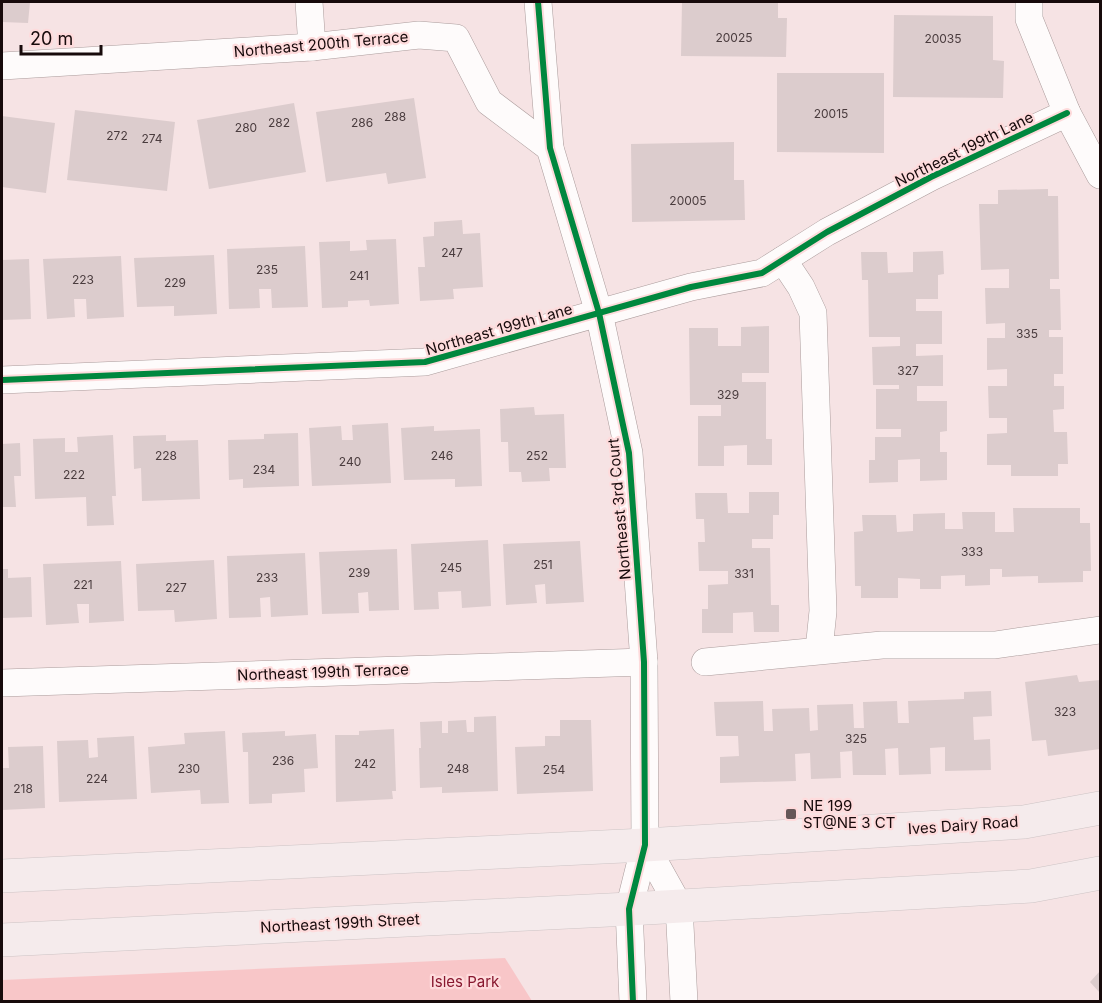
<svg xmlns="http://www.w3.org/2000/svg" width="1102" height="1003" viewBox="0 0 1102 1003" font-family="Inter,sans-serif">
<rect width="100%" height="100%" fill="#f6e3e4"/>
<polygon fill="#f8c6c8" points="505,958 532,1001 2,1001 2,980"/>
<g fill="#dccccd">
<polygon points="2,2 30,2 28,23 2,22"/>
<polygon points="682,2 778,2 778,18 787,18 786,57 681,56"/>
<polygon points="894,15 993,16 993,60 1004,61 1003,98 893,97"/>
<polygon points="777,73 884,73 884,153 777,152"/>
<polygon points="414,98 426,178 388,184 386,173 326,182 316,112"/>
<polygon points="294,103 306,172 209,189 197,120"/>
<polygon points="75,110 175,122 167,191 67,180"/>
<polygon points="2,116 55,123 46,193 2,187"/>
<polygon points="734,142 734,180 744,180 745,220 632,222 631,144"/>
<polygon points="1048,189 1048,196 1058,196 1059,279 1050,279 1050,289 1060,289 1061,330 1049,330 1049,337 1063,337 1063,374 1054,374 1054,386 1064,386 1064,409 1053,410 1054,432 1067,432 1068,464 1058,464 1058,476 1011,476 1011,465 987,465 987,434 1007,433 1007,418 989,418 988,386 1007,386 1007,369 987,370 987,338 1005,338 1005,323 986,324 985,288 1009,288 1009,269 981,270 979,204 998,204 998,190"/>
<polygon points="462,220 463,234 480,233 483,287 453,289 454,299 420,301 418,267 425,267 423,237 434,236 434,222"/>
<polygon points="396,239 399,304 370,306 369,300 348,301 348,307 322,308 319,242 350,241 350,251 367,250 366,240"/>
<polygon points="305,246 308,307 272,308 271,289 259,289 260,308 229,309 227,249"/>
<polygon points="943,251 944,274 938,275 938,299 916,299 916,311 942,311 942,344 916,344 916,356 943,355 943,386 917,386 917,401 947,401 947,431 940,432 940,452 947,452 947,480 920,481 920,459 898,460 898,482 869,483 869,460 875,460 875,437 901,437 901,429 876,429 876,389 899,389 899,385 873,385 872,347 900,346 900,337 869,337 868,280 862,280 861,252 887,252 888,273 913,272 913,252"/>
<polygon points="214,255 217,314 174,316 174,306 137,307 134,258"/>
<polygon points="121,256 124,317 87,319 86,299 74,299 75,317 47,319 43,259"/>
<polygon points="29,259 31,319 2,320 2,260"/>
<polygon points="769,326 769,373 742,373 742,382 766,382 766,439 772,439 772,465 747,465 747,445 724,446 724,466 698,466 698,416 721,416 721,405 690,405 689,328 718,328 718,346 741,346 741,327"/>
<polygon points="534,407 535,415 564,414 566,468 549,468 550,481 522,482 521,472 509,472 508,442 501,442 500,409"/>
<polygon points="388,423 391,483 312,486 309,428 341,426 342,440 353,440 352,425"/>
<polygon points="434,426 434,431 480,429 482,486 455,487 455,479 404,480 401,428"/>
<polygon points="298,433 299,486 243,488 243,479 229,480 228,440 264,439 264,434"/>
<polygon points="113,435 116,496 112,496 114,525 87,526 86,497 35,499 33,439 65,438 65,452 78,452 77,437"/>
<polygon points="166,435 166,441 198,440 200,499 142,501 141,468 134,469 133,436"/>
<polygon points="20,443 21,476 14,476 16,507 2,507 2,444"/>
<polygon points="749,492 779,492 779,515 773,515 773,539 752,539 752,548 770,548 771,605 779,605 779,632 754,632 753,612 733,613 733,633 702,633 702,609 708,609 708,585 728,584 728,571 699,571 698,542 705,542 704,519 696,519 695,493 727,493 728,513 749,513"/>
<polygon points="1013,508 1080,508 1080,523 1090,523 1091,571 1083,571 1083,582 1038,583 1038,576 1002,577 1002,569 990,569 990,585 965,586 965,575 941,576 941,589 920,589 920,579 898,578 898,598 861,598 861,586 855,586 854,532 863,531 862,515 896,515 897,532 913,531 913,514 945,513 945,529 963,529 962,512 995,512 995,532 1014,532"/>
<polygon points="488,540 491,606 462,608 461,591 438,592 439,609 414,610 411,544"/>
<polygon points="580,541 584,602 546,604 545,584 535,585 537,603 506,605 503,544"/>
<polygon points="397,549 399,610 369,611 368,592 358,593 359,613 322,614 319,552"/>
<polygon points="305,553 308,615 271,617 270,597 260,598 261,617 229,618 227,556"/>
<polygon points="214,560 217,619 175,622 174,610 138,611 136,564"/>
<polygon points="121,561 124,621 89,623 89,604 77,604 79,623 46,625 43,564"/>
<polygon points="2,569 8,569 8,578 31,577 32,617 2,618"/>
<polygon points="1077,675 1079,682 1100,680 1100,749 1048,756 1046,740 1032,741 1025,682"/>
<polygon points="991,691 992,716 973,717 974,740 990,739 991,770 945,771 945,747 930,748 931,774 899,775 898,748 885,749 886,775 853,775 852,751 840,752 841,778 811,779 810,753 795,754 796,781 720,783 720,757 739,756 738,736 716,736 714,702 763,701 764,731 773,731 772,709 809,708 810,731 818,730 817,705 853,704 854,728 864,728 863,702 897,701 898,723 909,723 908,701 964,699 964,692"/>
<polygon points="496,716 498,791 442,793 442,787 420,788 419,748 421,748 420,722 442,721 442,733 448,733 448,721 466,720 467,732 474,732 474,717"/>
<polygon points="560,720 591,720 593,791 517,794 515,747 545,746 545,736 560,736"/>
<polygon points="394,729 396,791 392,791 393,799 336,802 335,735 359,735 359,731"/>
<polygon points="225,731 229,803 201,804 200,790 151,793 148,747 185,744 184,733"/>
<polygon points="285,731 285,736 316,734 318,768 304,769 305,792 272,794 272,803 249,804 248,752 243,752 242,733"/>
<polygon points="134,736 137,799 59,802 57,741 88,740 89,758 98,757 97,738"/>
<polygon points="43,746 45,808 2,810 2,768 9,768 8,747"/>
<polygon points="1100,971 1100,993 1090,982"/>
</g>
<g fill="none" stroke-linecap="round" stroke-linejoin="round">
<g stroke="#ab9c9c" stroke-width="28">
<g id="minor">
<polyline points="309,2 312,47"/>
<polyline points="538,2 550,148 599,313 629,453 644,662 645,845 629,909 633,1002"/>
<polyline points="1029,2 1029,19 1067,113 1100,175"/>
<polyline points="2,66 312,47 419,35 456,38 489,102 550,148"/>
<polyline points="783,260 801,287 813,313 823,611 819,650"/>
<polyline points="2,380 425,362 691,287 762,273 827,232 931,177 1067,113"/>
<polyline points="705,662 882,645 995,645 1100,630"/>
<polyline points="2,683 644,662"/>
<polyline points="645,845 679,906 684,1002"/>
</g>
</g>
<g stroke="#cdc4c5" stroke-width="34">
<g id="major">
<polyline points="2,876 645,845 1024,822 1100,808"/>
<polyline points="2,940 629,909 1031,886 1100,873"/>
</g>
</g>
<use href="#minor" stroke="#fefbfb" stroke-width="27"/>
<use href="#major" stroke="#f5ebec" stroke-width="33"/>
<g stroke="#fedbdc" stroke-width="10">
<g id="cycleway">
<polyline points="538,2 550,148 599,313 629,453 644,662 645,845 629,909 633,1002"/>
<polyline points="2,380 425,362 691,287 762,273 827,232 931,177 1067,113"/>
</g>
</g>
<use href="#cycleway" stroke="#00873e" stroke-width="6"/>
</g>
<rect fill="#655657" stroke="#fedbdc" stroke-width="2" x="785" y="808" width="12" height="12" rx="3"/>
<g text-anchor="middle" dominant-baseline="central" stroke-width="4.5" stroke-linejoin="round" paint-order="stroke">
<g font-size="12" fill="#4a3c3e">
<text x="734" y="37">20025</text>
<text x="943" y="38">20035</text>
<text x="831" y="113">20015</text>
<text x="395" y="116">288</text>
<text x="279" y="122">282</text>
<text x="362" y="122">286</text>
<text x="246" y="127">280</text>
<text x="117" y="135">272</text>
<text x="152" y="138">274</text>
<text x="688" y="200">20005</text>
<text x="452" y="252">247</text>
<text x="267" y="269">235</text>
<text x="359" y="275">241</text>
<text x="83" y="279">223</text>
<text x="175" y="282">229</text>
<text x="1027" y="333">335</text>
<text x="908" y="370">327</text>
<text x="728" y="394">329</text>
<text x="166" y="455">228</text>
<text x="442" y="455">246</text>
<text x="537" y="455">252</text>
<text x="350" y="461">240</text>
<text x="264" y="469">234</text>
<text x="74" y="474">222</text>
<text x="972" y="551">333</text>
<text x="543" y="564">251</text>
<text x="451" y="567">245</text>
<text x="359" y="572">239</text>
<text x="744" y="573">331</text>
<text x="267" y="577">233</text>
<text x="83" y="584">221</text>
<text x="176" y="587">227</text>
<text x="1065" y="711">323</text>
<text x="856" y="738">325</text>
<text x="283" y="760">236</text>
<text x="365" y="763">242</text>
<text x="189" y="768">230</text>
<text x="458" y="768">248</text>
<text x="554" y="769">254</text>
<text x="97" y="778">224</text>
<text x="23" y="788">218</text>
</g>
<g font-size="15" fill="#170a0b" stroke="#fedbdc">
<text transform="translate(321 44) rotate(-5)">Northeast 200th Terrace</text>
<text transform="translate(964 149) rotate(-26)">Northeast 199th Lane</text>
<text transform="translate(499 329) rotate(-16)">Northeast 199th Lane</text>
<text transform="translate(619 509) rotate(-95)">Northeast 3rd Court</text>
<text transform="translate(323 672) rotate(-2)">Northeast 199th Terrace</text>
<text transform="translate(963 825) rotate(-4)">Ives Dairy Road</text>
<text transform="translate(340 923) rotate(-3)">Northeast 199th Street</text>
</g>
<g font-size="15" fill="#170a0b" stroke="#fedbdc" text-anchor="start">
<text x="803" y="805">NE 199<tspan x="803" dy="17">ST@NE 3 CT</tspan></text>
</g>
<g font-size="15" fill="#88182f" stroke="#fedbdc">
<text x="465" y="981">Isles Park</text>
</g>
</g>
<rect width="1102" height="1003" fill="none" stroke="#170a0b" stroke-width="6"/>
<path d="M21 45v9h80v-9" fill="none" stroke="#170a0b" stroke-width="3"/>
<text x="30" y="45" font-size="18" fill="#170a0b" stroke="#fedbdc" stroke-width="4.5" paint-order="stroke">20 m</text>
</svg>
